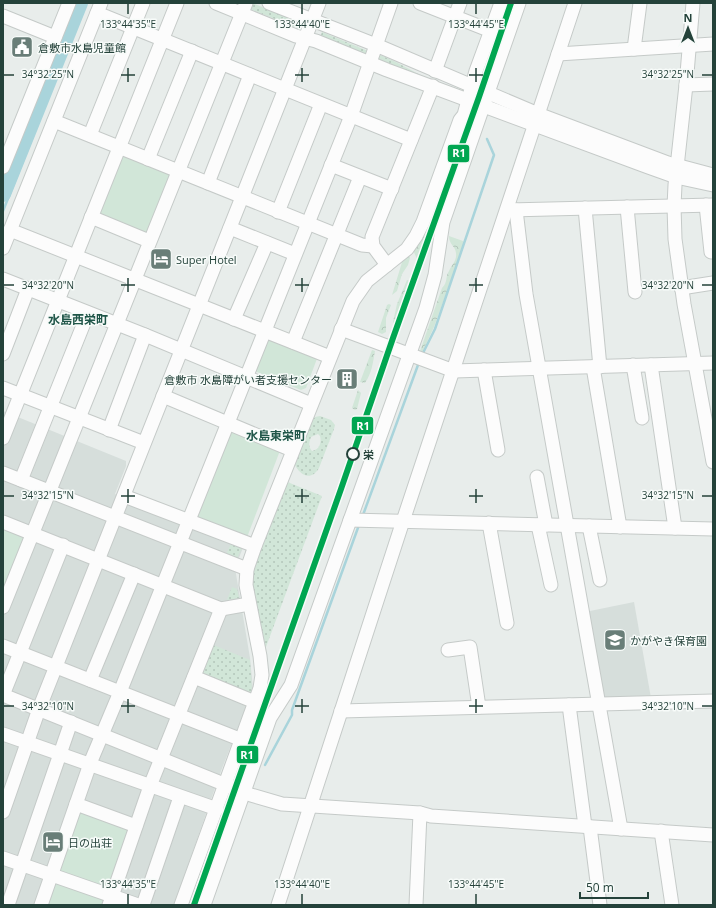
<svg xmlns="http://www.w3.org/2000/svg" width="716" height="908" viewBox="0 0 716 908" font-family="'Open Sans','Noto Sans JP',sans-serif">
<defs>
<pattern id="grass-dots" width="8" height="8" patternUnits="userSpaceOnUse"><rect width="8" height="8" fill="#d1e6d8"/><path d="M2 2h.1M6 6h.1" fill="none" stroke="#b3c6ba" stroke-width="1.8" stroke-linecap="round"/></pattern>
<pattern id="forest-crowns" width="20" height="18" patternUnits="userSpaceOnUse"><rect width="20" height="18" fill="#d1e6d8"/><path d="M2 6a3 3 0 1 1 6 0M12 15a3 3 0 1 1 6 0" fill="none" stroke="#b3c6ba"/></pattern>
</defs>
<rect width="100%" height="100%" fill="#e8edeb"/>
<g fill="#d6dedb">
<polygon points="3,411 126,461 126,466 115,494 244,545 235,568 250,658 253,689 221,771 174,905 3,905"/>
<polygon points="634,602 651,698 601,700 585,612"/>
</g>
<g fill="url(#grass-dots)" fill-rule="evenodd">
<polygon points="252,3 299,22 297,28 250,9 250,4"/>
<polygon points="322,32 368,51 367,55 320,37"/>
<polygon points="378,54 396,62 424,77 376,59"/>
<path d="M320,416L331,420L335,425L334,429L319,468C311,482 299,475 294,463L312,421L315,417ZM318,434L320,436C322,443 319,450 312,451C308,446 309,443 311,437Z"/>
<polygon points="285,481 322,496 263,655 251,574"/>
<polygon points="232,541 243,545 236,561 225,557"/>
<polygon points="232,587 237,589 239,598 227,600"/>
<polygon points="211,644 250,660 252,689 249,695 205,677 202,672"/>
</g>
<g fill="url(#forest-crowns)">
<polygon points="449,167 451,168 422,249 417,259 413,250"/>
<path d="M449,236L463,241L464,244L434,327L421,355L419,354L442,288C448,282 445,277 449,271C452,264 457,261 456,253C455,245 449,245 449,236Z"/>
<polygon points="409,255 410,258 408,265 402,274 397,291 392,295 403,259"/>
<polygon points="407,280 410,281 394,324 393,322 397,304"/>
<polygon points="389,304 391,305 386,318 386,332 382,334 378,332 387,305"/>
<path d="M372,350L375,351C373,362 372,373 365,383L360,382Z"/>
<polygon points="358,390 361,393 357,409 355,410 352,408"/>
</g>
<g fill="#d1e6d8">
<polygon points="121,154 172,175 147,236 95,215"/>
<polygon points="266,335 318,356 306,388 301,390 252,370"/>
<polygon points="231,427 281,448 246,540 192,519"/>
<polygon points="3,527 28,537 3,597"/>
<polygon points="78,808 131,827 111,888 57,871"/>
<polygon points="53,881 107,901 106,905 45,905"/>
</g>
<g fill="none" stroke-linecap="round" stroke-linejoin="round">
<g stroke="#a9d4db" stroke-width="2.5">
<polyline points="3,211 86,3"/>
<polyline points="422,355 435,329 494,155 487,139"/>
<polyline points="363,515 418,365"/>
<polyline points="265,765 292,715 292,710 359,525"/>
</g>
<polyline stroke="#a9d4db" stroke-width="16" points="3,194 80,3"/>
<g stroke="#c5cac8" stroke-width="15">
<g id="minor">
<polyline points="216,3 296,36 316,41 387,70 648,167 676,177 713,185"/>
<polyline points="269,3 376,45 538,114 668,163 713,175"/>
<polyline points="420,3 491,31"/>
<polyline points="693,3 686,85 675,185 674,206 675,239 684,304 713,462"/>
<polyline points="97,13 411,140"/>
<polyline points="3,16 55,37"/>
<polyline points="634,49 640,3"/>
<polyline points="558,54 713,44"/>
<polyline points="435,71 460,3"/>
<polyline points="686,85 713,84"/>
<polyline points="54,121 362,245 373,246"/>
<polyline points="90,135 143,3"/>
<polyline points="148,159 192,51"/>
<polyline points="331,165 392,189"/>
<polyline points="3,167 69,3"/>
<polyline points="208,183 250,75"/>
<polyline points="706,205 711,252"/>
<polyline points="627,207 635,292"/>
<polyline points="585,208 600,367"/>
<polyline points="509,210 713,205"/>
<polyline points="516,210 526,294 621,829"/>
<polyline points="278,212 321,104"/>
<polyline points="91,217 149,241"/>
<polyline points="230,228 295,254"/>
<polyline points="10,230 330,357"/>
<polyline points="3,248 101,3"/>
<polyline points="387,265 373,246 372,237 433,86"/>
<polyline points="3,279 145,335 311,404"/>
<polyline points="681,288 713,283"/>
<polyline points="234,319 267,243"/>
<polyline points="341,329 454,371 713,363"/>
<polyline points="293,342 360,177"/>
<polyline points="3,354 28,289"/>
<polyline points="633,365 642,418"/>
<polyline points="651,365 675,528"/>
<polyline points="593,367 620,527"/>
<polyline points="484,370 498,450"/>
<polyline points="3,388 144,443"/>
<polyline points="163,396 292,450"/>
<polyline points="109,430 145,335"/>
<polyline points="3,438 177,3"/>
<polyline points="3,473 247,569"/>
<polyline points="537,477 546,525"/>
<polyline points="21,480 88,313"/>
<polyline points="124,496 255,546"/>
<polyline points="350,520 713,529"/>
<polyline points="3,522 221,609 249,604"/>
<polyline points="489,523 507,623"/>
<polyline points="538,525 551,585"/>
<polyline points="589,526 600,580"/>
<polyline points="3,607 246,3"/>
<polyline points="3,646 242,740"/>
<polyline points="448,650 470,647 479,707"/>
<polyline points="194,677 255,702"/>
<polyline points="90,680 134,574"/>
<polyline points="3,695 251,795 282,804 420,813 431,816 713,835"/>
<polyline points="3,695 63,545"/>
<polyline points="569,705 585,826"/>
<polyline points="341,711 713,701"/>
<polyline points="3,734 217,809"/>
<polyline points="76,804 136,826"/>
<polyline points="3,812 39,709 319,3"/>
<polyline points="590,827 600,905"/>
<polyline points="661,831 672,905"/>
<polyline points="3,858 138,905"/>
<polyline points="8,905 71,722"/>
<polyline points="41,905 91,761 120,692 351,116 391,3"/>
<polyline points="109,905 150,786 221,609"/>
<polyline points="143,905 180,797"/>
<polyline points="181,905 260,688 262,675 260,656 246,585 247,569 255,546 353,301 367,281 407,249 416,236 423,222 460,120 464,115 476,71 501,3"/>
<polyline points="204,905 270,718 291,685 426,308 435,275 443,222 519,3"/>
<path d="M278,905C320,778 361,651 402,524C459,350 518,177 575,3"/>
<polyline points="416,905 420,813"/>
</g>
</g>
<use href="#minor" stroke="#fcfcfc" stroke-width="13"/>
<g stroke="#c9cdcc" stroke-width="4">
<polyline id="rail" points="194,905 203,880"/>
</g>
<use href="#rail" stroke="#f7fbf9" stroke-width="2.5" stroke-dasharray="8" stroke-linecap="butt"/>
<g stroke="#f7fbf9" stroke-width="9">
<polyline id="rail-1" points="194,905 341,489 393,338 479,97 511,3"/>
</g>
<use href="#rail-1" stroke="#00a651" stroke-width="6"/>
</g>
<path fill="none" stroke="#24423a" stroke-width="1.5" d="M128,4V14M302,4V14M476,4V14M128,68V82M302,68V82M476,68V82M4,75H14M121,75H135M295,75H309M469,75H483M702,75H712M128,278V292M302,278V292M476,278V292M4,285H14M121,285H135M295,285H309M469,285H483M702,285H712M128,489V503M302,489V503M476,489V503M4,496H14M121,496H135M295,496H309M469,496H483M702,496H712M128,699V713M302,699V713M476,699V713M4,706H14M121,706H135M295,706H309M469,706H483M702,706H712M128,894V904M302,894V904M476,894V904"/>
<defs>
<g id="civic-square" transform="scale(1.15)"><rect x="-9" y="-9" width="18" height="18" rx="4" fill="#697e78" stroke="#f7fbf9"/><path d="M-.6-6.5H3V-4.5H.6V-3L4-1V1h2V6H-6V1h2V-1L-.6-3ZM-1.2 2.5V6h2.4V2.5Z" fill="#fff"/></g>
<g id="hotel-square" transform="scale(1.15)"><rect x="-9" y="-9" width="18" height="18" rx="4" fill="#697e78" stroke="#f7fbf9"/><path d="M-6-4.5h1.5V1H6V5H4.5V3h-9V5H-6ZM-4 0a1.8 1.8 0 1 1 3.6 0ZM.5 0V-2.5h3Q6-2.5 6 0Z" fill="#fff"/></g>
<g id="building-square" transform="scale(1.15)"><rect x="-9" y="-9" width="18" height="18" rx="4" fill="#697e78" stroke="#f7fbf9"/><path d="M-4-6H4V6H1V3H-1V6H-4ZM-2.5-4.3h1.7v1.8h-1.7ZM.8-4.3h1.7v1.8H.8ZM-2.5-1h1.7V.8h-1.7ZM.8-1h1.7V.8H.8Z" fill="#fff"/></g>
<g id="school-square" transform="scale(1.15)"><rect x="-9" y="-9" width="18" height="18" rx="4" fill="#697e78" stroke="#f7fbf9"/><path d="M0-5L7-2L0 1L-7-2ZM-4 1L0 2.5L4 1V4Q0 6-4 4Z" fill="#fff"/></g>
</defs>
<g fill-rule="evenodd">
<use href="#civic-square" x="22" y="47"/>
<use href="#hotel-square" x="161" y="259"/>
<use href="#building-square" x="347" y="379"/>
<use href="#school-square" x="615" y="640"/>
<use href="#hotel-square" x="53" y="842"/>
</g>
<circle fill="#f7fbf9" stroke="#24423a" stroke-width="2" cx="353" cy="454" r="6"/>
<g text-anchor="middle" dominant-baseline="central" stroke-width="3" stroke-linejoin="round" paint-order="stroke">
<g font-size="11" fill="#24423a" stroke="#f7fbf9" text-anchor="start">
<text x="38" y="47">倉敷市水島児童館</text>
<text x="176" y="259">Super Hotel</text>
<text x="332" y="379" text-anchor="end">倉敷市 水島障がい者支援センター</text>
<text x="630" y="640">かがやき保育園</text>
<text x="68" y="842">日の出荘</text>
</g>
<g font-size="11" font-weight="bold" fill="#24423a" stroke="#f7fbf9" text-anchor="start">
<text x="363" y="454">栄</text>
</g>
<g font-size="12" font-weight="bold" fill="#1f5548" stroke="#f7fbf9">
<text x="78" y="319">水島西栄町</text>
<text x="276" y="435">水島東栄町</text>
</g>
</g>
<g font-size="10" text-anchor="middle" fill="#24423a" stroke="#f7fbf9" stroke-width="3" stroke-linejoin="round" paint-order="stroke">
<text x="128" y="28">133°44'35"E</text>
<text x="302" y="28">133°44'40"E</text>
<text x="476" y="28">133°44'45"E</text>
<text x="48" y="78">34°32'25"N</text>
<text x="668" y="78">34°32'25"N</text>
<text x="48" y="289">34°32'20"N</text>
<text x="668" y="289">34°32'20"N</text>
<text x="48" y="499">34°32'15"N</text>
<text x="668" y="499">34°32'15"N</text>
<text x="48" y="710">34°32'10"N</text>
<text x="668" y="710">34°32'10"N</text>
<text x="128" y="888">133°44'35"E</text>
<text x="302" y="888">133°44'40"E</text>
<text x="476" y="888">133°44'45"E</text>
</g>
<g stroke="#f7fbf9" stroke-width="1.5">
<rect x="447" y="144" width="23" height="19" rx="4" fill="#00a651"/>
<rect x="351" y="416" width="23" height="19" rx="4" fill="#00a651"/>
<rect x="236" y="745" width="23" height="19" rx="4" fill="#00a651"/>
</g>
<g font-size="11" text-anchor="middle" font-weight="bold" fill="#fff">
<text x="459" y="157">R1</text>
<text x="363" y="430">R1</text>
<text x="247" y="759">R1</text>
</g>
<rect width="716" height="908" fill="none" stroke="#24423a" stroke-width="8"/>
<g transform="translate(688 28)" stroke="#f7fbf9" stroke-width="3" paint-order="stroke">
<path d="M0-3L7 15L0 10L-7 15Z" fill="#24423a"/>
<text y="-6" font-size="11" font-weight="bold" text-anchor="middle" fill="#24423a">N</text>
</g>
<path d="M580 892v6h68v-6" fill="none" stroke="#24423a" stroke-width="2"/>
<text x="586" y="892" font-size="12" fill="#24423a" stroke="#f7fbf9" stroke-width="3" paint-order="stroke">50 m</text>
</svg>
